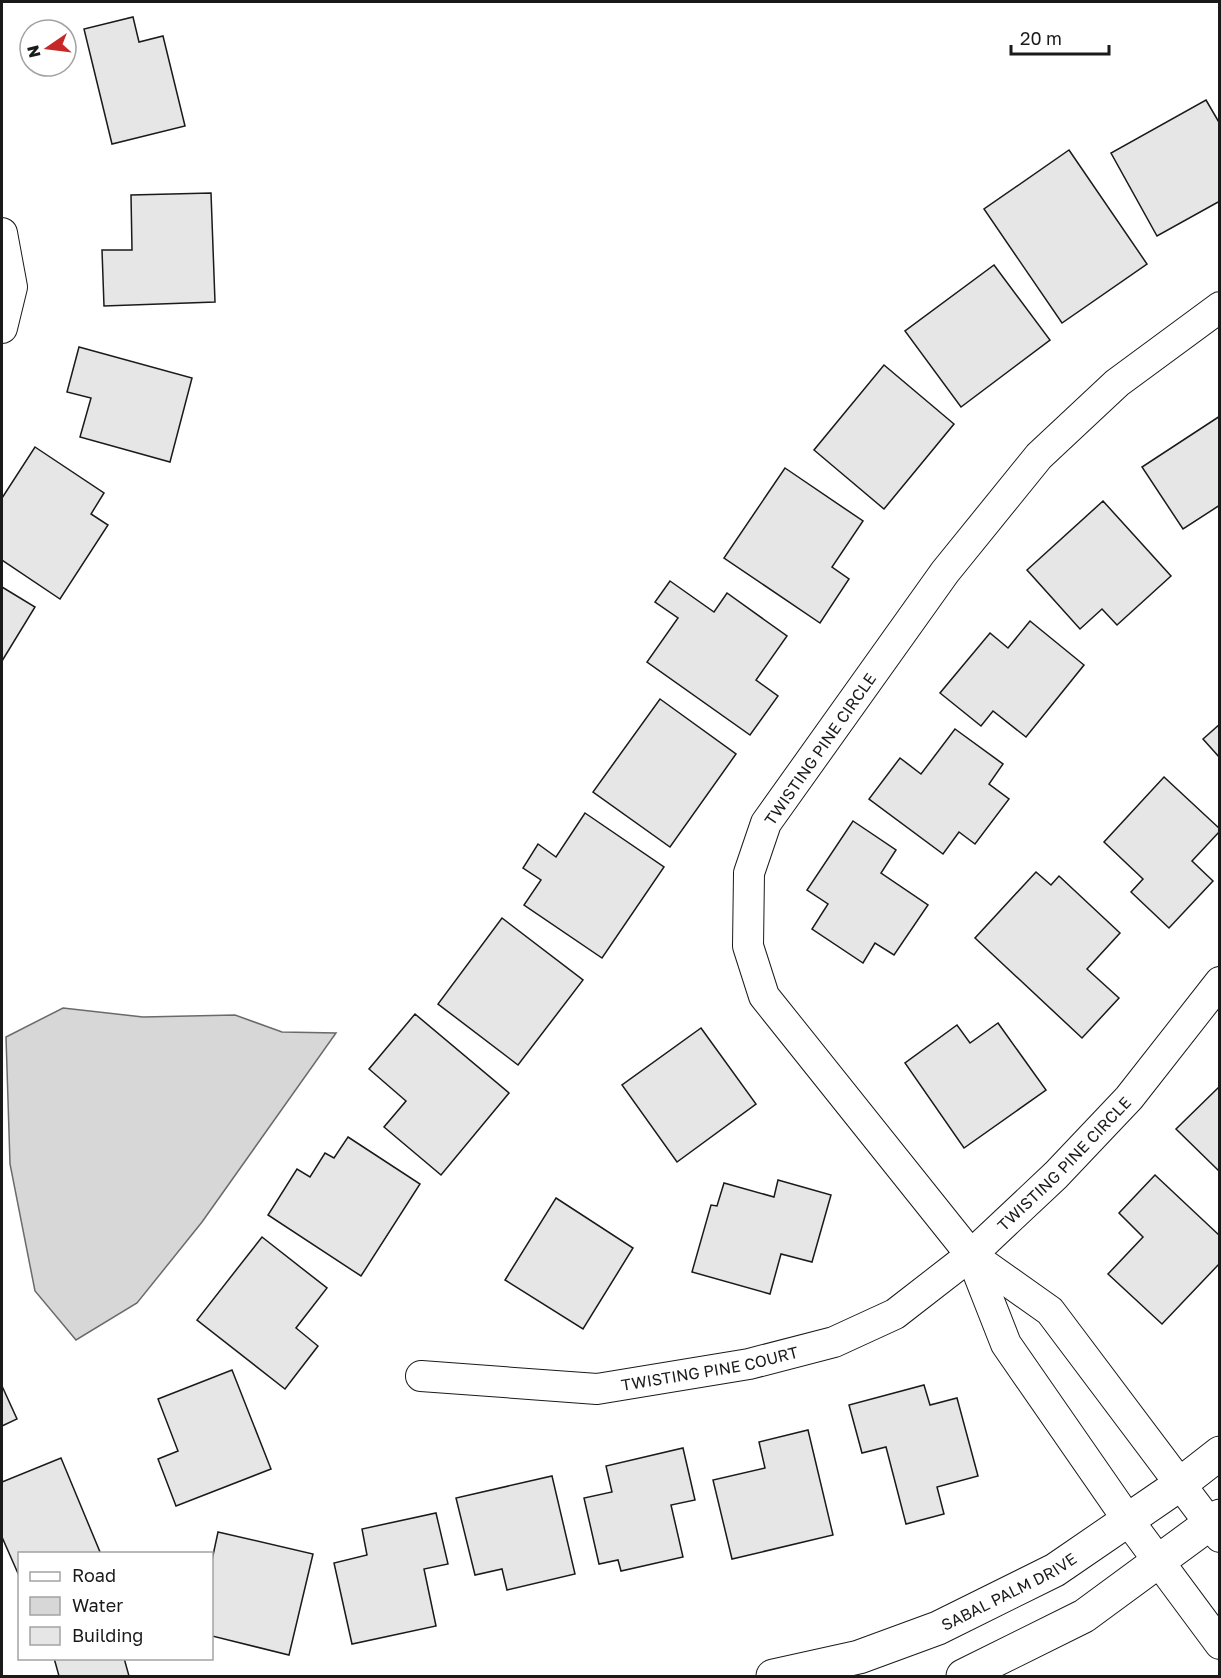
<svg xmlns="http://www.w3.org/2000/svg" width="1221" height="1678" viewBox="0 0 1221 1678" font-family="'Golos Text',sans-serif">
<rect width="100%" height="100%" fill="#fff"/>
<polygon fill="#d7d7d7" stroke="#6a6a6a" stroke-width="1.5" points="63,1008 143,1017 235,1015 282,1032 336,1033 202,1222 137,1303 76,1340 35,1291 10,1164 6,1037"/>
<g fill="#e6e6e6" stroke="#1a1a1a" stroke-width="1.5">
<polygon points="133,17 139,42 163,36 185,126 112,144 84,29"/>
<polygon points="1206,100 1220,124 1220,201 1157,236 1111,153"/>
<polygon points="1069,150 1147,264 1062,323 984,209"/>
<polygon points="211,193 215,302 104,306 102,250 132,250 131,195"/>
<polygon points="994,265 1050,340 961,407 905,331"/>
<polygon points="79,347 192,378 170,462 80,437 91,398 67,392"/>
<polygon points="884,365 954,424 884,509 814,450"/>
<polygon points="1220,416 1220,505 1183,529 1142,467"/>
<polygon points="35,447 104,493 91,514 108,525 60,599 2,560 2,498"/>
<polygon points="785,468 863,521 832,567 849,579 820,623 724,558"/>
<polygon points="1103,501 1171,576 1117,625 1102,609 1080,629 1027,570"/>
<polygon points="670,581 714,612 727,593 787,636 756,680 778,696 750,735 647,662 678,618 655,602"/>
<polygon points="2,587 35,607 2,661"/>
<polygon points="1030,621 1084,665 1026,737 993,711 981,726 940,693 990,633 1008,648"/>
<polygon points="660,699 736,754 670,847 593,792"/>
<polygon points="1220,724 1220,758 1203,739"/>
<polygon points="955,729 1003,764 989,784 1009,799 975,844 959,832 943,854 869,799 900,758 921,774"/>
<polygon points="1164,777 1220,829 1220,831 1192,861 1213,881 1169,928 1131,892 1143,879 1104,842"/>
<polygon points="585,813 664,867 602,958 524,905 541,880 523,868 538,844 556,857"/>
<polygon points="853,821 896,850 881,873 928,905 894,955 875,943 863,963 812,929 828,904 807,890"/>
<polygon points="1036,872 1051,885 1059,876 1120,933 1087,969 1119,998 1082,1038 975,938"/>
<polygon points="502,918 583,980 518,1065 438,1004"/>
<polygon points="415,1014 509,1093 441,1175 384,1127 406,1101 369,1069"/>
<polygon points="998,1023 1046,1090 964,1148 905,1063 957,1025 970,1043"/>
<polygon points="701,1028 756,1104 677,1162 622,1085"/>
<polygon points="1220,1086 1220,1172 1176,1129"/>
<polygon points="348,1137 420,1184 361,1276 268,1215 297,1169 310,1177 325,1153 334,1158"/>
<polygon points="1155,1175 1220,1236 1220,1263 1162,1324 1108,1274 1143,1237 1119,1213"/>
<polygon points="778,1180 831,1195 812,1262 781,1254 770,1294 692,1272 711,1205 717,1206 724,1183 774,1197"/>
<polygon points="556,1198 633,1248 583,1329 505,1280"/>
<polygon points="262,1237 327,1288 296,1328 318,1346 285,1389 197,1320"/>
<polygon points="232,1370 271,1469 176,1506 158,1459 178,1451 158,1399"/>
<polygon points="924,1385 930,1405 957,1398 978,1476 937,1487 944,1514 906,1524 886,1447 862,1453 849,1405"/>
<polygon points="2,1386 17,1419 2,1426"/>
<polygon points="808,1430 833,1535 732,1559 713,1480 765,1468 759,1442"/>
<polygon points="683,1448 695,1500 671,1505 683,1557 621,1571 618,1560 599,1564 584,1498 612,1492 606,1466"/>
<polygon points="61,1458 100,1552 96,1554 20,1554 20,1578 2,1537 2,1482"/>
<polygon points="552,1476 575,1574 507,1590 502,1569 475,1575 456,1498"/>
<polygon points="436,1513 448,1564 424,1569 436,1626 352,1644 334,1563 367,1555 362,1529"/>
<polygon points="218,1532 313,1554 289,1655 212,1636 212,1560"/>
<polygon points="54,1658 124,1658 129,1676 59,1676"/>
</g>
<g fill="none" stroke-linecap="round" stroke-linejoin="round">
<g stroke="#1a1a1a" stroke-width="32">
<g id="street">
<polyline points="2,233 12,287 2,328"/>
<polyline points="1220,307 1117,383 1039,456 945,572 766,823 749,873 748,946 764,996 971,1255 1050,1311 1220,1537"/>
<polyline points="971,1255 1006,1344 1128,1520 1220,1644"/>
<path id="s1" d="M421,1376L597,1389L749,1364L834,1342L895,1314L971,1255L1056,1175L1129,1098L1220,982"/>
</g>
</g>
<g stroke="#1a1a1a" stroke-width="35">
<g id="secondary">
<path id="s2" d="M773,1676L859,1657L938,1628L1055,1570L1179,1485L1220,1453"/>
<polyline points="963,1676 1084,1616 1220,1516"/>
</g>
</g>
<use href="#street" stroke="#fff" stroke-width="30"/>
<use href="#secondary" stroke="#fff" stroke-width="33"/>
</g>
<g text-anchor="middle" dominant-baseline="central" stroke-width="4.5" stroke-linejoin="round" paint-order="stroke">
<g font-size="16" fill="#1a1a1a" stroke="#fff">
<text transform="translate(820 749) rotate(-55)">TWISTING PINE CIRCLE</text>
<text stroke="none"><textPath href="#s1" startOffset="712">TWISTING PINE CIRCLE</textPath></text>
<text stroke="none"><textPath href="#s1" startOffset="291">TWISTING PINE COURT</textPath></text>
<text stroke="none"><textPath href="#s2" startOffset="252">SABAL PALM DRIVE</textPath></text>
</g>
</g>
<rect width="1221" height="1678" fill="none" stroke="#1a1a1a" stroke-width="6"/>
<rect x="18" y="1552" width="195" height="108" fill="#ffffff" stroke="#a3a3a3" stroke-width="1.5"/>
<rect x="30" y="1572" width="30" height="9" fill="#ffffff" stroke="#a3a3a3" stroke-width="1.5"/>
<text x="72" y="1582" font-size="18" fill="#1a1a1a">Road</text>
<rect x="30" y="1597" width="30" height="18" fill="#d7d7d7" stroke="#a3a3a3" stroke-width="1.5"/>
<text x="72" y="1612" font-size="18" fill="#1a1a1a">Water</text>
<rect x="30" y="1627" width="30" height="18" fill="#e6e6e6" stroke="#a3a3a3" stroke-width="1.5"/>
<text x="72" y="1642" font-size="18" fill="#1a1a1a">Building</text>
<g transform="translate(48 48) rotate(256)"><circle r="28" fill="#ffffff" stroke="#a3a3a3" stroke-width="1.5"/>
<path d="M0-4.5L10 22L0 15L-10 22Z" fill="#c62828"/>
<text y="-9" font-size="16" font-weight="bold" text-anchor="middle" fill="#1a1a1a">N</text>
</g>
<path d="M1011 45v9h98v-9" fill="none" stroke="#1a1a1a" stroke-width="3"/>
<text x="1020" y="45" font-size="18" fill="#1a1a1a" stroke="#ffffff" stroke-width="4.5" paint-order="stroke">20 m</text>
</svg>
